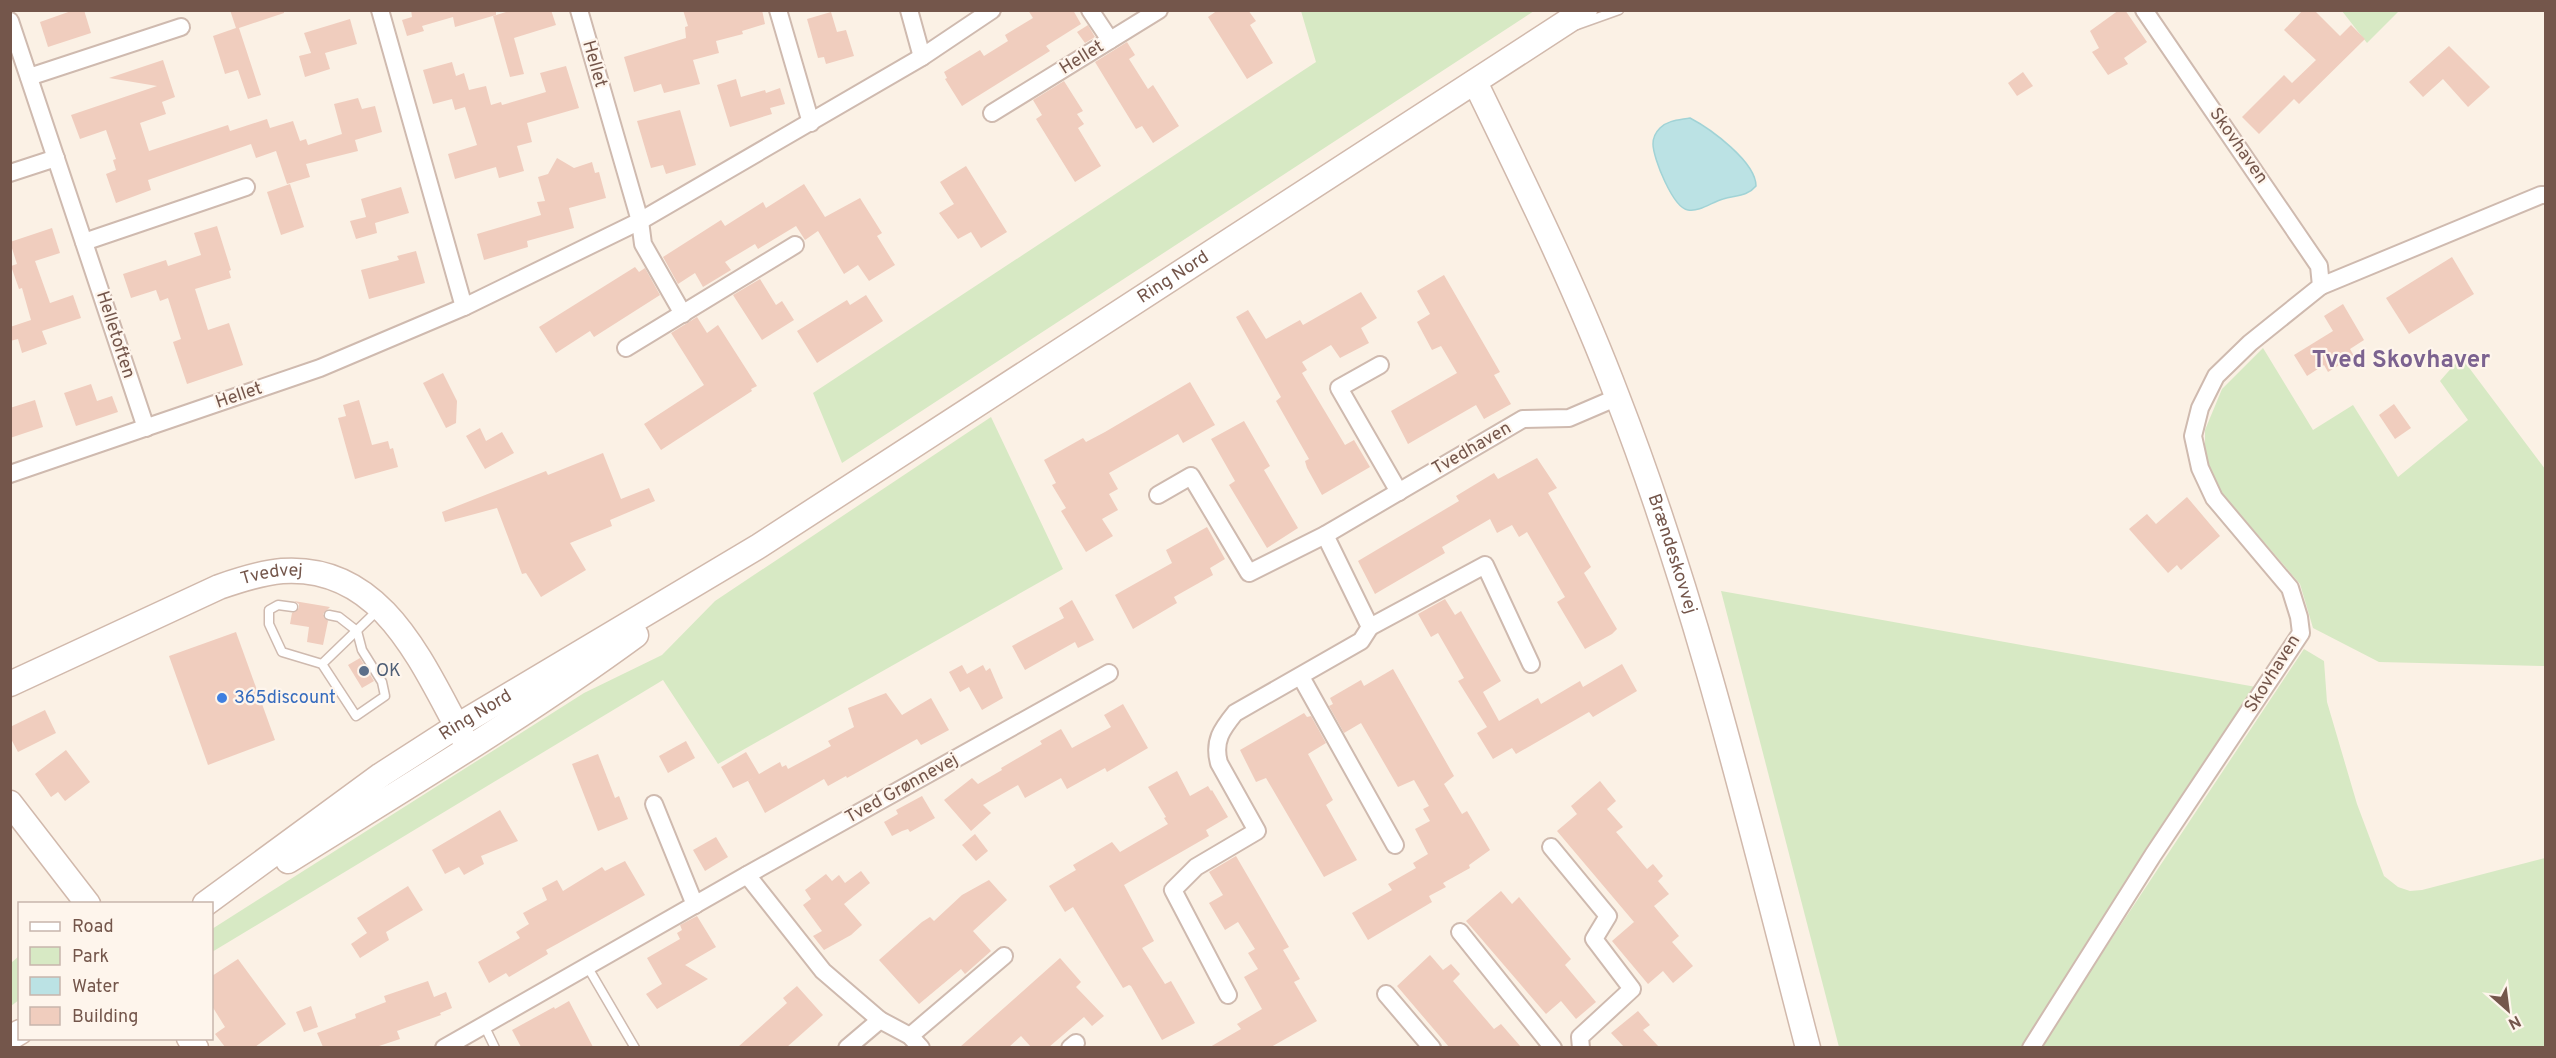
<svg xmlns="http://www.w3.org/2000/svg" width="2556" height="1058" viewBox="0 0 2556 1058" font-family="Overpass,sans-serif">
<rect width="100%" height="100%" fill="#fbf1e5"/>
<g fill="#d7e9c4">
<polygon points="1301,11 1534,11 842,463 813,393 1316,62"/>
<polygon points="2342,11 2399,11 2367,43"/>
<polygon points="2263,348 2313,430 2353,405 2398,477 2468,420 2440,381 2461,357 2545,469 2545,666 2379,662 2313,628 2300,584 2216,486 2205,454 2205,430 2222,389"/>
<polygon points="991,417 1063,569 718,764 663,680 212,952 212,929 584,693 662,655 715,601"/>
<polygon points="1721,591 2256,687 2024,1047 1839,1047"/>
<polygon points="2304,649 2324,661 2327,702 2357,804 2384,876 2398,887 2410,891 2422,890 2545,858 2545,1047 2039,1048"/>
<polygon points="19,956 19,1000 11,1006 11,963"/>
</g>
<path fill="#bbe2e4" stroke="#a1d3d6" stroke-width="1.5" d="M1690,118C1711,129 1756,162 1756,186C1747,197 1735,195 1723,199C1712,202 1700,212 1688,210C1673,208 1653,158 1653,144C1653,138 1656,132 1660,128C1668,120 1680,120 1690,118Z"/>
<g fill="#f0cdbe">
<polygon points="74,10 84,10 91,33 48,47 40,22"/>
<polygon points="230,10 284,10 284,13 239,28 261,95 248,99 238,70 225,74 213,36 236,28"/>
<polygon points="411,10 496,10 496,15 455,27 453,17 422,26 424,31 407,36 402,20 412,17"/>
<polygon points="512,10 551,10 556,25 514,38 524,74 510,77 493,16"/>
<polygon points="683,10 762,10 765,24 742,31 743,34 716,41 719,53 693,60 700,84 664,93 661,84 634,92 624,57 686,38 685,27 688,26"/>
<polygon points="1028,10 1073,10 1081,24 1046,46 1050,51 962,106 945,79 947,78 944,72 980,50 984,56 1008,41 1005,35 1033,18"/>
<polygon points="1218,10 1248,10 1256,21 1250,25 1273,63 1247,79 1208,17"/>
<polygon points="2119,10 2125,10 2147,42 2124,58 2128,64 2108,75 2092,52 2099,48 2090,31"/>
<polygon points="2303,10 2314,10 2340,36 2351,25 2365,39 2299,104 2294,99 2259,134 2242,117 2284,75 2292,83 2316,60 2284,30"/>
<polygon points="831,12 837,32 846,30 854,56 826,64 824,57 818,58 807,19"/>
<polygon points="350,19 357,44 325,53 330,69 305,77 299,56 311,53 304,33"/>
<polygon points="1088,25 1095,37 1085,43 1077,32"/>
<polygon points="1127,42 1135,55 1129,59 1148,89 1153,85 1179,126 1153,143 1142,126 1136,129 1095,62"/>
<polygon points="2449,46 2490,87 2468,107 2443,79 2423,97 2409,82"/>
<polygon points="163,60 175,97 162,102 166,114 140,123 149,151 228,125 230,131 267,119 270,128 293,121 300,141 306,139 308,145 342,134 334,104 358,98 362,109 375,106 382,132 355,140 358,151 306,164 310,177 287,184 276,151 256,158 251,144 148,180 151,190 116,203 106,174 116,170 113,160 116,159 106,130 80,139 71,115 157,86 109,78"/>
<polygon points="452,62 456,76 464,73 469,90 486,86 491,105 501,102 502,105 546,92 540,73 566,66 579,108 527,123 532,142 517,146 524,171 499,178 496,167 455,179 448,154 477,145 465,107 455,110 452,99 433,104 423,70"/>
<polygon points="2023,72 2033,86 2017,96 2008,83"/>
<polygon points="736,79 741,97 765,90 766,93 780,88 785,104 770,108 772,114 730,127 717,85"/>
<polygon points="1064,81 1083,111 1077,114 1084,124 1078,128 1101,166 1075,182 1036,119 1042,115 1033,100"/>
<polygon points="680,110 696,165 666,174 663,165 651,168 637,121"/>
<polygon points="557,158 574,168 592,162 595,173 599,172 606,198 569,208 574,228 527,241 528,247 484,260 477,234 541,215 537,202 545,201 538,177 548,174"/>
<polygon points="966,166 1007,232 981,248 971,232 958,239 939,213 954,204 940,182"/>
<polygon points="290,184 304,227 281,235 267,192"/>
<polygon points="804,184 825,217 860,198 882,233 877,236 895,265 869,281 858,265 844,274 818,231 805,240 796,226 758,249 755,244 725,262 731,270 703,287 695,273 678,284 663,257 721,220 725,226 763,202 766,208"/>
<polygon points="401,187 409,213 375,223 377,233 356,239 350,221 366,217 361,199"/>
<polygon points="217,226 231,270 229,271 231,278 195,289 208,330 229,323 243,365 187,384 173,342 181,339 168,298 160,301 156,290 131,298 123,274 166,260 168,266 201,255 194,233"/>
<polygon points="52,228 60,253 35,261 50,303 73,295 81,318 42,331 47,344 22,353 18,339 10,341 10,327 31,320 22,288 19,289 11,266 17,264 10,242"/>
<polygon points="416,251 425,283 369,299 361,270 399,260 397,256"/>
<polygon points="2452,257 2474,294 2409,334 2386,298"/>
<polygon points="635,267 639,272 645,268 660,295 594,337 590,331 556,353 539,327"/>
<polygon points="1444,275 1500,372 1494,375 1511,404 1484,419 1476,405 1408,444 1391,411 1457,373 1441,346 1432,350 1417,322 1430,314 1417,291"/>
<polygon points="760,279 776,305 782,301 794,320 762,340 733,295"/>
<polygon points="1361,292 1377,318 1361,328 1369,343 1340,358 1331,345 1302,362 1307,370 1302,373 1345,445 1354,440 1370,467 1322,495 1307,468 1305,461 1309,459 1276,401 1281,397 1236,317 1248,310 1266,339 1300,320 1303,325"/>
<polygon points="866,295 883,321 817,363 797,331 847,300 850,305"/>
<polygon points="2343,304 2364,340 2350,349 2354,356 2328,372 2324,365 2307,376 2294,355 2333,331 2324,316"/>
<polygon points="697,317 707,333 718,325 757,386 751,389 752,391 661,450 644,424 704,385 671,333"/>
<polygon points="443,373 457,401 456,423 446,428 423,383"/>
<polygon points="1190,382 1215,425 1183,443 1178,434 1109,473 1118,489 1109,494 1118,510 1102,519 1113,536 1086,552 1061,511 1066,508 1052,485 1056,483 1044,460 1083,438 1086,442 1105,432"/>
<polygon points="91,384 97,401 112,396 118,412 76,426 64,393"/>
<polygon points="35,400 43,427 10,438 10,408"/>
<polygon points="359,400 372,445 388,441 390,449 393,448 398,467 355,479 338,418 346,416 343,405"/>
<polygon points="2394,404 2411,428 2395,439 2379,415"/>
<polygon points="1244,421 1270,466 1264,470 1298,528 1267,548 1229,485 1235,481 1211,439"/>
<polygon points="480,428 486,441 502,432 514,453 485,469 466,436"/>
<polygon points="603,453 621,499 649,488 655,501 610,520 612,526 570,543 586,570 541,597 526,573 522,574 497,508 445,522 442,512 546,471 548,475"/>
<polygon points="1537,458 1557,488 1548,493 1591,567 1584,573 1617,629 1612,634 1585,649 1557,602 1565,597 1527,532 1519,537 1512,525 1497,533 1490,519 1442,547 1445,553 1375,594 1358,561 1459,501 1456,496 1494,473 1498,479"/>
<polygon points="2187,497 2220,536 2181,570 2177,565 2168,573 2129,529 2147,514 2156,524"/>
<polygon points="1207,527 1225,559 1210,568 1213,575 1174,597 1177,603 1133,629 1115,595 1172,563 1166,550"/>
<polygon points="1445,599 1455,615 1461,611 1501,681 1483,692 1499,721 1538,698 1541,704 1580,681 1583,687 1622,664 1637,691 1593,717 1589,712 1516,754 1512,748 1493,759 1477,733 1487,727 1458,681 1464,678 1438,633 1431,637 1418,614"/>
<polygon points="1072,600 1094,640 1078,648 1075,642 1025,670 1012,646 1064,618 1059,608"/>
<polygon points="294,601 330,607 323,614 328,621 323,645 307,642 309,627 290,624 292,613 299,608 299,604"/>
<polygon points="236,632 275,740 208,765 169,656"/>
<polygon points="360,658 374,681 362,688 348,665"/>
<polygon points="962,665 967,674 983,665 986,671 990,668 1003,698 982,710 969,687 960,692 949,672"/>
<polygon points="1393,669 1454,776 1444,784 1462,814 1467,811 1490,850 1469,865 1470,868 1443,883 1446,887 1429,896 1432,902 1368,940 1352,913 1392,890 1388,884 1416,868 1413,863 1428,854 1415,829 1430,821 1423,809 1429,806 1414,780 1398,787 1361,723 1344,733 1329,706 1333,704 1330,698 1361,680 1364,686"/>
<polygon points="886,693 902,715 931,698 949,730 921,745 917,739 847,778 846,776 828,786 824,779 765,813 748,781 754,778 733,788 721,767 746,752 759,774 780,762 782,767 786,765 788,769 831,746 828,741 854,727 848,708"/>
<polygon points="1123,704 1148,748 1107,772 1105,768 1067,789 1061,778 1025,798 1018,785 983,805 991,813 971,831 944,800 972,778 978,784 1002,770 1001,768 1042,744 1040,741 1061,729 1072,748 1111,727 1104,715"/>
<polygon points="45,710 56,733 18,752 10,737 10,727"/>
<polygon points="1304,713 1307,717 1311,716 1326,743 1308,754 1333,800 1326,805 1357,860 1324,877 1266,778 1256,782 1240,750"/>
<polygon points="686,741 695,758 668,773 659,756"/>
<polygon points="66,750 90,782 65,801 58,792 51,797 35,774"/>
<polygon points="598,754 615,798 619,796 628,819 598,831 572,764"/>
<polygon points="1177,771 1190,796 1208,786 1211,791 1212,790 1228,817 1206,830 1209,836 1124,885 1154,941 1142,948 1165,984 1171,981 1195,1023 1162,1040 1131,986 1129,985 1123,988 1073,907 1065,912 1049,886 1076,870 1073,865 1112,842 1120,852 1168,824 1164,818 1166,817 1148,787"/>
<polygon points="1600,781 1616,801 1607,809 1623,827 1616,832 1647,869 1653,864 1663,876 1658,881 1669,894 1654,906 1679,936 1672,942 1693,966 1673,983 1663,971 1648,984 1612,941 1634,922 1557,831 1577,814 1571,806"/>
<polygon points="922,796 935,818 910,832 908,829 902,831 892,836 884,822 898,814 896,810"/>
<polygon points="500,810 518,841 481,856 484,864 464,875 459,867 445,874 432,850"/>
<polygon points="975,834 988,851 976,861 962,845"/>
<polygon points="716,837 728,857 705,871 693,850"/>
<polygon points="1236,856 1289,947 1283,950 1300,979 1294,982 1317,1021 1271,1047 1210,1047 1241,1029 1237,1024 1262,1009 1244,977 1258,969 1248,953 1255,949 1238,922 1225,930 1209,903 1223,895 1209,872"/>
<polygon points="625,861 645,895 557,944 546,950 548,954 509,977 506,973 489,983 478,962 520,938 516,932 529,924 523,913 547,900 542,888 557,880 563,891 602,867 605,871"/>
<polygon points="861,871 870,883 844,904 862,925 851,935 824,950 813,936 822,931 803,905 811,899 805,890 826,874 832,881 839,875 845,883"/>
<polygon points="989,880 1007,900 973,931 991,951 965,974 961,969 919,1004 879,960 922,922 930,917 934,921 962,895"/>
<polygon points="408,886 423,910 386,932 389,940 360,958 351,944 367,933 357,918"/>
<polygon points="1501,891 1512,904 1519,897 1571,959 1565,965 1596,1002 1576,1019 1561,1001 1546,1014 1466,921"/>
<polygon points="697,916 716,947 685,965 708,979 657,1009 646,994 662,984 647,958 680,939 677,933 682,930 680,925"/>
<polygon points="1430,955 1443,970 1451,964 1460,974 1453,981 1494,1029 1501,1024 1521,1047 1449,1047 1397,986"/>
<polygon points="1060,958 1081,982 1076,987 1104,1016 1092,1026 1084,1017 1049,1047 1031,1047 1021,1036 1009,1047 960,1047"/>
<polygon points="238,959 286,1024 255,1047 225,1047 215,1034 225,1027 212,1006 212,976"/>
<polygon points="428,981 434,997 446,992 452,1008 440,1013 441,1015 397,1031 400,1039 376,1047 323,1047 317,1033 356,1018 355,1014 386,1002 384,996"/>
<polygon points="797,986 823,1015 787,1047 738,1047 787,1003 783,998"/>
<polygon points="569,1001 593,1047 521,1047 512,1030 554,1007 555,1009"/>
<polygon points="311,1006 318,1027 304,1032 296,1012"/>
<polygon points="1638,1011 1650,1025 1643,1030 1659,1047 1624,1047 1611,1033"/>
</g>
<g fill="none" stroke-linecap="round" stroke-linejoin="round">
<g stroke="#cfbaaf" stroke-width="11">
<g id="lane">
<polyline points="1577,25 1619,10"/>
<polyline points="293,607 278,605 269,610 269,624 282,652 322,664 356,716 385,696 382,682 362,650 357,631 339,617 329,615"/>
<polyline points="322,664 378,610"/>
<polyline points="587,966 635,1048"/>
<polyline points="484,1025 495,1048"/>
</g>
</g>
<g stroke="#cfbaaf" stroke-width="20">
<g id="street">
<polyline points="380,10 464,307"/>
<polyline points="579,10 640,221 643,244 683,314"/>
<polyline points="778,10 811,123"/>
<polyline points="909,10 922,57"/>
<polyline points="1090,10 1110,40"/>
<polyline points="10,21 146,428"/>
<polyline points="29,77 181,27"/>
<polyline points="992,113 1159,10"/>
<polyline points="10,173 56,158"/>
<polyline points="84,242 246,187"/>
<polyline points="2321,286 2541,195 2546,195"/>
<polyline points="626,348 795,245"/>
<polyline points="1380,365 1339,388 1399,492"/>
<polyline points="10,474 320,368 464,307 640,221 922,57 992,10"/>
<polyline points="1158,495 1191,476 1249,573 1325,535 1523,419 1569,418 1618,397"/>
<polyline points="1370,627 1485,565 1531,664"/>
<polyline points="1301,677 1395,845"/>
<polyline points="654,804 695,905"/>
<polyline points="1551,847 1608,916 1594,939 1632,989 1580,1037 1581,1048"/>
<polyline points="747,875 823,971 880,1020 910,1036 921,1048"/>
<polyline points="1460,932 1553,1048"/>
<polyline points="1386,994 1432,1048"/>
<path d="M1228,995L1173,890L1196,867L1257,831L1219,763C1213,741 1222,729 1235,713L1361,641L1370,627L1325,535"/>
<polyline points="910,1036 1004,956"/>
<polyline points="444,1048 747,875 1109,673"/>
<polyline points="847,1048 880,1020"/>
<polyline points="1070,1048 1076,1043"/>
<polyline points="2031,1048 2153,855 2301,633 2299,617 2290,588 2214,498 2200,468 2193,436 2200,408 2216,376 2250,343 2321,286 2319,266 2144,10"/>
</g>
</g>
<g stroke="#d1b9ac" stroke-width="27">
<g id="secondary">
<path id="s1" d="M1475,82C1525,185 1576,288 1617,396C1699,607 1751,829 1808,1048"/>
<path id="s2" d="M10,684L219,587C239,580 260,573 282,571C385,564 423,667 465,741"/>
<polyline points="10,803 88,904"/>
<path d="M288,861C405,788 524,717 636,635"/>
<path id="s3" d="M205,904L381,775L457,726L759,546L1585,10"/>
<polyline points="10,1038 20,1032"/>
<polyline points="189,1038 196,1048"/>
</g>
</g>
<use href="#lane" stroke="#fff" stroke-width="8"/>
<use href="#street" stroke="#fff" stroke-width="16"/>
<use href="#secondary" stroke="#fff" stroke-width="24"/>
</g>
<circle fill="#5c6f8a" stroke="#fef5ec" stroke-width="2" cx="364" cy="671" r="6"/>
<circle fill="#3f7fe0" stroke="#fef5ec" stroke-width="2" cx="222" cy="698" r="6"/>
<g text-anchor="middle" dominant-baseline="central" stroke-width="4.5" stroke-linejoin="round" paint-order="stroke">
<g font-size="18" fill="#74564b" stroke="#fef5ec">
<text transform="translate(1082 58) rotate(-32)">Hellet</text>
<text transform="translate(594 64) rotate(74)">Hellet</text>
<text transform="translate(2238 146) rotate(55)">Skovhaven</text>
<text stroke="none"><textPath href="#s3" startOffset="1154">Ring Nord</textPath></text>
<text transform="translate(115 335) rotate(72)">Helletoften</text>
<text transform="translate(239 396) rotate(-19)">Hellet</text>
<text transform="translate(1472 449) rotate(-30)">Tvedhaven</text>
<text stroke="none"><textPath href="#s1" startOffset="512">Brændeskovvej</textPath></text>
<text stroke="none"><textPath href="#s2" startOffset="285">Tvedvej</textPath></text>
<text transform="translate(2273 674) rotate(-58)">Skovhaven</text>
<text stroke="none"><textPath href="#s3" startOffset="330">Ring Nord</textPath></text>
<text transform="translate(902 789) rotate(-29)">Tved Grønnevej</text>
</g>
<g font-size="18" fill="#4e5e75" stroke="#fef5ec" text-anchor="start">
<text x="376" y="671">OK</text>
</g>
<g font-size="18" fill="#366cbe" stroke="#fef5ec" text-anchor="start">
<text x="234" y="698">365discount</text>
</g>
<g font-size="24" font-weight="bold" fill="#7c6390" stroke="#fef5ec">
<text x="2401" y="361">Tved Skovhaver</text>
</g>
</g>
<rect width="2556" height="1058" fill="none" stroke="#74564b" stroke-width="24"/>
<rect x="18" y="902" width="195" height="138" fill="#fef5ec" stroke="#c7b5ac" stroke-width="1.5"/>
<rect x="30" y="922" width="30" height="9" fill="#ffffff" stroke="#c7b5ac" stroke-width="1.5"/>
<text x="72" y="932" font-size="18" fill="#74564b">Road</text>
<rect x="30" y="947" width="30" height="18" fill="#d7e9c4" stroke="#c7b5ac" stroke-width="1.5"/>
<text x="72" y="962" font-size="18" fill="#74564b">Park</text>
<rect x="30" y="977" width="30" height="18" fill="#bbe2e4" stroke="#c7b5ac" stroke-width="1.5"/>
<text x="72" y="992" font-size="18" fill="#74564b">Water</text>
<rect x="30" y="1007" width="30" height="18" fill="#f0cdbe" stroke="#c7b5ac" stroke-width="1.5"/>
<text x="72" y="1022" font-size="18" fill="#74564b">Building</text>
<g transform="translate(2508 1010) rotate(152)" stroke="#fef5ec" stroke-width="4.5" paint-order="stroke">
<path d="M0-4.5L10 22L0 15L-10 22Z" fill="#74564b"/>
<text y="-9" font-size="16" font-weight="bold" text-anchor="middle" fill="#74564b">N</text>
</g>
</svg>
